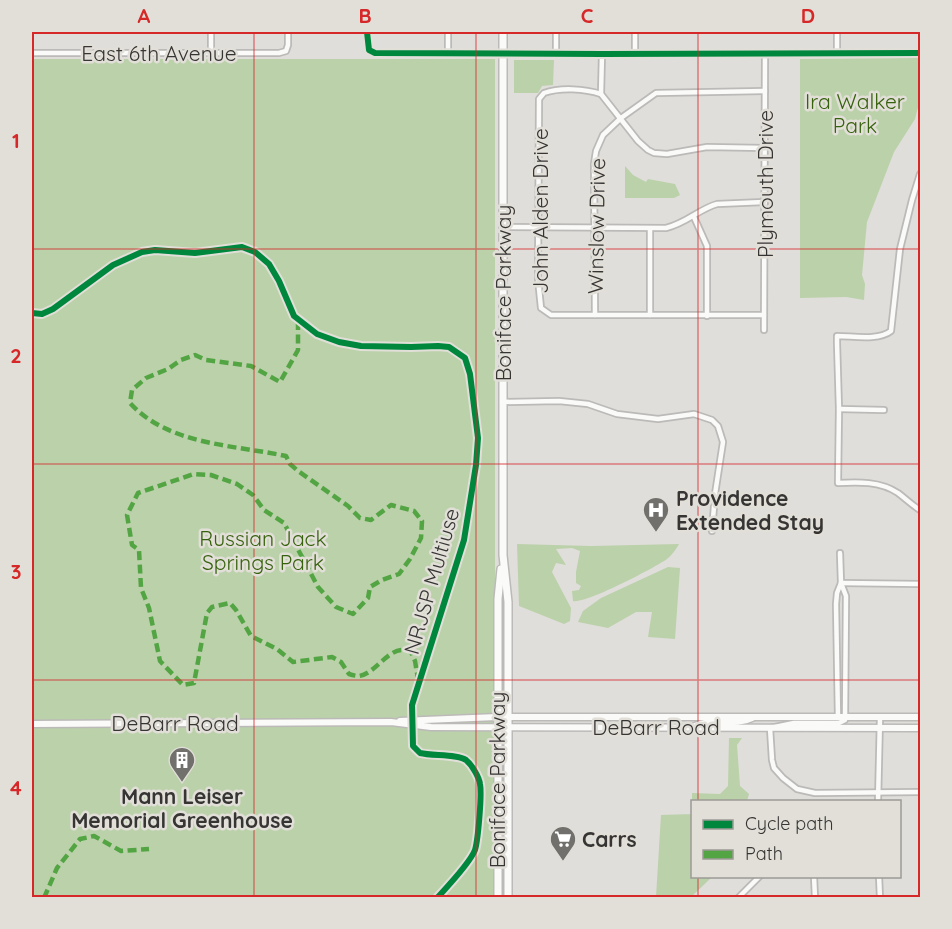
<svg xmlns="http://www.w3.org/2000/svg" width="952" height="929" viewBox="0 0 952 929" font-family="Quicksand,sans-serif">
<rect width="100%" height="100%" fill="#dfdeda"/>
<g fill="#bbd1aa">
<polygon points="920,58 920,101 917,111 915,119 894,152 867,222 862,275 865,284 864,300 846,297 800,298 800,59"/>
<rect x="32" y="59" width="463" height="838"/>
<polygon points="514,60 554,60 553,85 542,86 538,93 514,93"/>
<polygon points="625,166 633,175 646,182 648,179 675,184 680,195 674,198 625,198"/>
<path d="M517,544L591,546L679,544C676,549 672,555 667,559C654,568 586,604 573,601L572,591L579,590L581,586L576,583V572L580,551L572,548L556,549L566,565L556,563L552,572L571,608L570,621L564,624L519,606Z"/>
<polygon points="668,567 680,568 675,639 648,637 652,612 636,612 608,628 578,622 583,611 601,598"/>
<polygon points="729,738 742,738 737,745 740,786 749,794 747,801 692,802 692,876 712,877 691,897 656,897 661,815 692,814 692,793 720,794 728,786"/>
</g>
<g fill="none" stroke-linecap="round" stroke-linejoin="round">
<g stroke="#bbbab8" stroke-width="8">
<g id="minor">
<polyline points="367,32 369,50 375,53 602,54 920,53"/>
<polyline points="556,32 556,54"/>
<polyline points="32,53 279,53 286,51 288,45 288,32"/>
<polyline points="211,53 211,32"/>
<polyline points="448,53 448,32"/>
<polyline points="635,53 635,32"/>
<polyline points="837,53 837,32"/>
<polyline points="602,54 601,94 638,141 648,150 654,153 667,154 707,147 765,148"/>
<path d="M601,94C585,89 561,87 544,93L539,99L538,279L541,308L551,315H764"/>
<path d="M920,174L912,200L900,249L891,331C878,341 853,336 837,336V343L839,409L838,483C858,482 880,481 898,493C906,499 912,505 920,510"/>
<polyline points="694,217 707,246 707,316"/>
<path d="M503,227L666,228C687,223 699,209 717,204L765,202"/>
<polyline points="650,229 650,315"/>
<polyline points="595,315 594,164 596,151 603,135 621,118 656,93 765,91"/>
<polyline points="764,330 765,53"/>
<polyline points="502,402 559,401 588,404 617,414 658,419 694,414 712,420 718,426 723,442 715,494 712,531"/>
<polyline points="839,409 884,410"/>
<polyline points="841,583 846,596 845,720 839,723 794,723 770,728 772,760 774,768 783,778 797,789 815,793 920,792"/>
<polyline points="841,583 920,584"/>
<polyline points="838,718 836,604 837,593 841,583 840,553"/>
<polyline points="878,802 880,717"/>
<polyline points="814,876 815,898"/>
<polyline points="879,876 880,898"/>
<polyline points="738,898 760,876"/>
</g>
</g>
<g stroke="#bbbab8" stroke-width="9">
<g id="secondary">
<polyline points="400,721 497,717 920,717"/>
<polyline points="32,724 391,722 431,727 920,728"/>
<path d="M695,726C713,717 734,727 752,718"/>
</g>
</g>
<g stroke="#bbbab8" stroke-width="10">
<g id="primary">
<polyline points="503,32 503,555 508,602 508,898"/>
<polyline points="498,898 498,599 501,569"/>
</g>
</g>
<use href="#minor" stroke="#fafaf9" stroke-width="4.5"/>
<use href="#secondary" stroke="#fafaf9" stroke-width="6"/>
<use href="#primary" stroke="#fafaf9" stroke-width="7"/>
<g stroke="#53a544" stroke-width="4.5" stroke-dasharray="9 4.5" stroke-linecap="butt">
<path d="M298,321V350L280,382L251,366L206,360L195,355L181,360L168,369L146,378L132,390L130,403C168,445 234,445 286,456L290,464L298,471L348,506L360,518L371,520L391,505L414,511L422,521L421,538L410,559L399,574L382,580L370,587L368,598L353,614L336,607L318,587L284,523L264,510L253,495L237,484L211,475L194,474L138,493L127,515L132,545L139,550L141,588L149,608L160,661L183,685L194,683L207,613L212,607L230,603L236,610L251,636L277,649L293,662L332,657L341,662L349,674C352,675 356,676 359,676C378,673 390,642 411,652L415,661L418,679"/>
<polyline points="44,898 57,868 80,839 94,836 121,851 149,849"/>
</g>
<g stroke="#e1dfd8" stroke-width="10">
<g id="cycleway">
<polyline points="367,32 369,50 375,53 602,54 920,53"/>
<path d="M32,313L42,314L53,309L113,265L142,252L155,250L195,253L242,247L255,252L269,264L279,281L294,316L317,334L339,342L361,346L411,347L438,346L449,347L465,358L470,374L478,438L476,465L464,540L412,705L413,746L420,753C432,756 458,754 466,760C472,765 479,777 480,784C482,795 478,840 475,850C470,863 447,887 437,898"/>
</g>
</g>
<use href="#cycleway" stroke="#00873e" stroke-width="6"/>
</g>
<path fill="none" stroke="#d62828" stroke-width="1.5" stroke-opacity="0.55" d="M254,32V898M476,32V898M698,32V802M32,249H920M32,464H920M32,680H920M698,876V898"/>
<defs>
<g id="hospital-pin" transform="scale(1.35)"><path d="M0 17L-7.5 6A9.5 9.5 0 1 1 7.5 6Z" fill="#71706d" stroke="#e1dfd8"/><path d="M-5-5h3v3.5h4V-5h3V5h-3V1.5h-4V5h-3Z" fill="#fff"/></g>
<g id="building-pin" transform="scale(1.35)"><path d="M0 17L-7.5 6A9.5 9.5 0 1 1 7.5 6Z" fill="#71706d" stroke="#e1dfd8"/><path d="M-4-6H4V6H1V3H-1V6H-4ZM-2.5-4.3h1.7v1.8h-1.7ZM.8-4.3h1.7v1.8H.8ZM-2.5-1h1.7V.8h-1.7ZM.8-1h1.7V.8H.8Z" fill="#fff"/></g>
<g id="supermarket-pin" transform="scale(1.35)"><path d="M0 17L-7.5 6A9.5 9.5 0 1 1 7.5 6Z" fill="#71706d" stroke="#e1dfd8"/><path d="M-6-5.5h2.5l.6 2H6L4.5 2H-2.5L-4.4-4H-6ZM-1.5 3.2a1.3 1.3 0 1 0 .1 0ZM3 3.2a1.3 1.3 0 1 0 .1 0Z" fill="#fff"/></g>
</defs>
<g fill-rule="evenodd">
<use href="#hospital-pin" x="656" y="510"/>
<use href="#building-pin" x="182" y="760"/>
<use href="#supermarket-pin" x="563" y="839"/>
</g>
<g text-anchor="middle" dominant-baseline="central" stroke-width="5" stroke-linejoin="round" paint-order="stroke">
<g font-size="21" fill="#363533" stroke="#e1dfd8">
<text x="159" y="53">East 6th Avenue</text>
<text transform="translate(765 184) rotate(-90)">Plymouth Drive</text>
<text transform="translate(540 211) rotate(-90)">John Alden Drive</text>
<text transform="translate(596 226) rotate(-89)">Winslow Drive</text>
<text transform="translate(503 293) rotate(-90)">Boniface Parkway</text>
<text transform="translate(431 581) rotate(-74)">NRJSP Multiuse</text>
<text x="175" y="723">DeBarr Road</text>
<text x="656" y="727">DeBarr Road</text>
<text transform="translate(497 780) rotate(-90)">Boniface Parkway</text>
</g>
<g font-size="21" fill="#37620d" stroke="#e1dfd8">
<text x="855" y="101">Ira Walker<tspan x="855" dy="24">Park</tspan></text>
<text x="263" y="538">Russian Jack<tspan x="263" dy="24">Springs Park</tspan></text>
</g>
<g font-size="21" font-weight="bold" fill="#363533" stroke="#e1dfd8" text-anchor="start">
<text x="676" y="498">Providence<tspan x="676" dy="24">Extended Stay</tspan></text>
<text x="182" y="796" text-anchor="middle">Mann Leiser<tspan x="182" dy="24">Memorial Greenhouse</tspan></text>
<text x="582" y="839">Carrs</text>
</g>
</g>
<rect width="952" height="929" fill="none" stroke="#e1dfd8" stroke-width="66"/>
<rect x="691" y="800" width="210" height="78" fill="#e1dfd8" stroke="#9d9b96" stroke-width="1.5"/>
<rect x="703" y="820" width="30" height="9" fill="#00873e" stroke="#9d9b96" stroke-width="1.5"/>
<text x="745" y="830" font-size="18" fill="#363533">Cycle path</text>
<rect x="703" y="850" width="30" height="9" fill="#53a544" stroke="#9d9b96" stroke-width="1.5"/>
<text x="745" y="860" font-size="18" fill="#363533">Path</text>
<rect x="33" y="33" width="886" height="863" fill="none" stroke="#d62828" stroke-width="2"/>
<g font-size="20" text-anchor="middle" font-weight="bold" fill="#d62828">
<text x="144" y="23">A</text>
<text x="365" y="23">B</text>
<text x="587" y="23">C</text>
<text x="808" y="23">D</text>
<text x="16" y="148">1</text>
<text x="16" y="363">2</text>
<text x="16" y="579">3</text>
<text x="16" y="795">4</text>
</g>
</svg>
